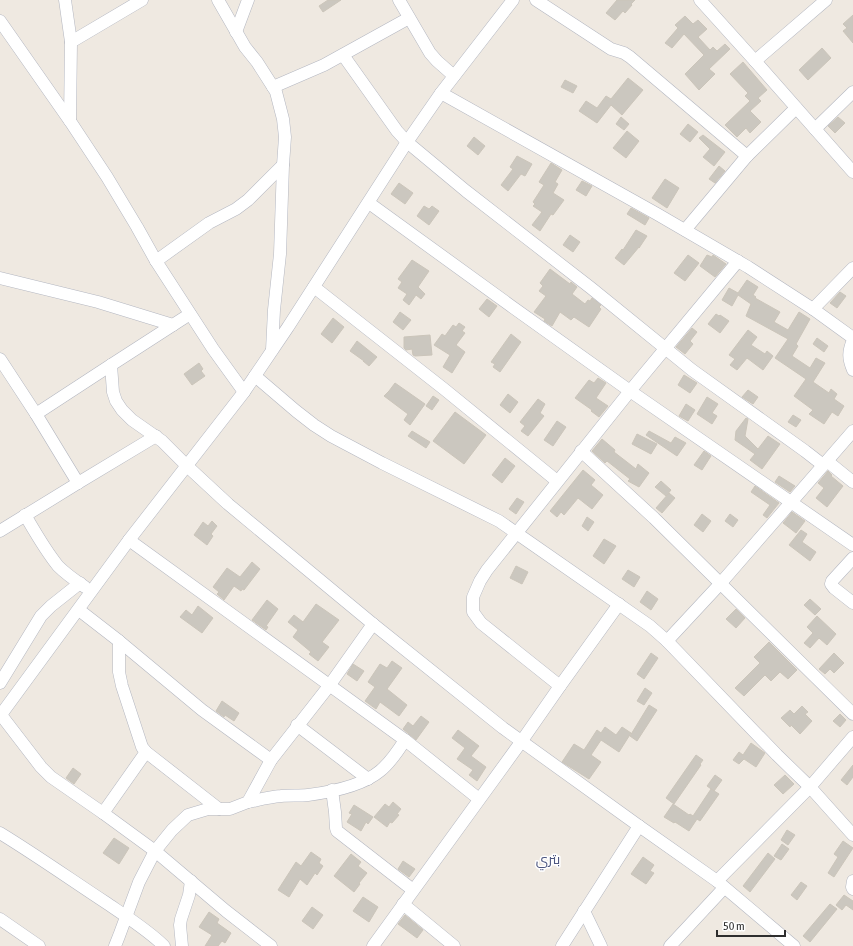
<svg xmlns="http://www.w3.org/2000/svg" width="853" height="946" viewBox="0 0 853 946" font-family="'Asap Condensed',Cairo,sans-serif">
<rect width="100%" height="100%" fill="#efe9e1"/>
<g fill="#cbc7bf" stroke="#cbc5ba">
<polygon points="328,0 341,0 323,12 319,6"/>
<polygon points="617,0 635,0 631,4 632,5 625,13 623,11 615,20 606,13"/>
<polygon points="853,15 853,43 843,31 847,28 843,24"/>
<polygon points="685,16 693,24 698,20 707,29 698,37 710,50 713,47 717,51 725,44 730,49 709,69 715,74 699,90 685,74 704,55 684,34 672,48 665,43 678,28 675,25"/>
<polygon points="822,48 831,58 808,80 799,70"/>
<polygon points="743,62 767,90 758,98 761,101 750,111 761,122 750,133 746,128 737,137 725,125 750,101 745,96 748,93 730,74"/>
<polygon points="628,78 643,90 622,115 611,105 597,123 579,111 586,101 597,108 606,96 611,99"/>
<polygon points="565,80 577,86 573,93 561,87"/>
<polygon points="621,117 629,124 624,130 616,124"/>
<polygon points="838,117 845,123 835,133 828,126"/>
<polygon points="688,124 698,132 690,142 680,134"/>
<polygon points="627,131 639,141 626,158 613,148"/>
<polygon points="703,135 725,152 714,166 703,157 710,149 699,138"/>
<polygon points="474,137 485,146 478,155 467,146"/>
<polygon points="517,156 532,164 525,176 521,174 508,191 501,185 513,169 510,167"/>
<polygon points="551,163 562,170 555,182 558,184 553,193 564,200 553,215 551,214 540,231 532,225 542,212 533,206 535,204 533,202 544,185 539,182"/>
<polygon points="719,166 725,171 715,183 709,179"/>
<polygon points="665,179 679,188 667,208 652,198"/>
<polygon points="582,181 592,186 586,196 576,190"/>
<polygon points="399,183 413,193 405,204 391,194"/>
<polygon points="424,206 429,209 432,206 439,211 429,225 417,216"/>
<polygon points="631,208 649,218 645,225 627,214"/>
<polygon points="636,230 647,236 639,248 639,247 624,265 615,258 622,249 623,250"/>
<polygon points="570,235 580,242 573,252 563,245"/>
<polygon points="688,255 699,263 685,281 674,273"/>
<polygon points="707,255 712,257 713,255 726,264 715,277 700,266"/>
<polygon points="412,260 429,271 418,287 425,294 421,299 416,295 409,305 403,300 407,294 398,288 402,282 398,279"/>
<polygon points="550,269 570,284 571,282 577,287 572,294 585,304 588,300 590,301 592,298 601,305 599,307 601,309 589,327 574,317 571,320 560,312 552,326 544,321 545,319 534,312 546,296 539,291 543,286 540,283"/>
<polygon points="747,280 758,287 753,295 756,297 755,298 780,312 774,322 788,330 799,312 810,319 796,344 798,346 792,356 810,368 816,358 825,363 813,382 829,393 831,389 837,394 834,399 844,406 838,416 832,412 824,424 809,414 813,410 794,396 806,379 775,358 788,339 746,316 751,304 738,295 732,306 722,300 729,288 738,293"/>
<polygon points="840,292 846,296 837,308 830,303"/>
<polygon points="487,299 497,306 489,317 479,309"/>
<polygon points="400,312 411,320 403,330 393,322"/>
<polygon points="716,314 719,316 720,315 729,321 720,333 708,324"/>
<polygon points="333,318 344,327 332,343 321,334"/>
<polygon points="459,323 465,327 462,331 465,333 456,345 465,352 452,373 443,367 450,355 434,345 442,334 445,336 453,325 456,327"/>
<polygon points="692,328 697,332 690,341 693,344 685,354 676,347"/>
<polygon points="748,330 757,337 751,345 765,354 767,351 773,356 763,370 747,358 737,370 730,365 735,359 729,355"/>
<polygon points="511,334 521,342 500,372 493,367 495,364 491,362"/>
<polygon points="430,335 432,355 415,356 413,355 412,349 406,350 404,348 404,337"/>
<polygon points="817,338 828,346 824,352 813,344"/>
<polygon points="357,341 377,357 369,366 363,361 364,361 350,351"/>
<polygon points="199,363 203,369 201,371 205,376 192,385 184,374"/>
<polygon points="684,375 697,383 690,393 678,385"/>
<polygon points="598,378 606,383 596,398 608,406 599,417 591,411 592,410 575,398 589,380 594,383"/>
<polygon points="395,383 425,404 410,425 404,420 408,414 384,396 389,391"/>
<polygon points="748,390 758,397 753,404 742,397"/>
<polygon points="508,394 518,402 510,413 500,405"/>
<polygon points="433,396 439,400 432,410 426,406"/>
<polygon points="707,397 718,404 712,413 717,416 712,424 697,414"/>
<polygon points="538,399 545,404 540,413 544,416 528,436 521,431 525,426 520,422"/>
<polygon points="686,404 695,410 688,421 679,416"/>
<polygon points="455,412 486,435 464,464 433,441"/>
<polygon points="793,415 801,420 796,427 788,422"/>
<polygon points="746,418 748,419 745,436 758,449 768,436 780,444 762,469 750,460 755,454 735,440 736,431"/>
<polygon points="557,421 566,427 553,446 544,440"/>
<polygon points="412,431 430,442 426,448 408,436"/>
<polygon points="649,431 671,443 675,437 686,443 677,456 646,435"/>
<polygon points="637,434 657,444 651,454 632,444"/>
<polygon points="602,439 615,450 614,452 636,469 638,464 649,473 639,487 628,481 630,479 607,461 605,463 592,451"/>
<polygon points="704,451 711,456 702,470 694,465"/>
<polygon points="505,458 515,466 502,483 492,475"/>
<polygon points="583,470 595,480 591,485 603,495 592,509 578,498 564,515 561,512 557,517 550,511"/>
<polygon points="828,471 832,475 831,476 843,486 827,507 816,498 824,488 818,483"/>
<polygon points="779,476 795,486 790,492 775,482"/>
<polygon points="661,481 671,490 666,496 655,487"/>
<polygon points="755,486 779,503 767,518 763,515 770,505 751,492"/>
<polygon points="669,493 675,498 662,513 656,508"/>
<polygon points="517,498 524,502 516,514 509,509"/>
<polygon points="792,512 805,521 796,533 783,523"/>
<polygon points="702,514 711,521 703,532 694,525"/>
<polygon points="730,514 738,520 733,527 725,521"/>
<polygon points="587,517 594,522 588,531 582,526"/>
<polygon points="212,521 217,526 211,534 213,536 207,545 194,535 203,522 208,526"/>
<polygon points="801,530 807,534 802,542 816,552 810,561 789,545"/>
<polygon points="604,539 616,546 604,564 593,556"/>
<polygon points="252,562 260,569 244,590 242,589 241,591 234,586 224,600 217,594 219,592 213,587 227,568 240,577"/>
<polygon points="516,566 528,572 522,584 510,578"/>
<polygon points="628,570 640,577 634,587 622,579"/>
<polygon points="647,591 658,599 651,610 640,602"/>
<polygon points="810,599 821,609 815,615 804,605"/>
<polygon points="267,600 278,609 266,626 268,627 266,630 252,620"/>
<polygon points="316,604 339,620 322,642 329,647 318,661 309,654 311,652 293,637 298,630 288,622 294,615 303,622"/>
<polygon points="198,606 213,618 202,633 180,617 186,610 192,615"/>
<polygon points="736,609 745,618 736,628 726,619"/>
<polygon points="817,616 836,634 827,645 819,638 810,648 804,643 813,633 807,627"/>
<polygon points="769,642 797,670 788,679 780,672 771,681 765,675 744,696 735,688 760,663 754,657"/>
<polygon points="651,653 658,658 644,679 637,674"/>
<polygon points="834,653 844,663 834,673 830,669 825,674 819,669"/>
<polygon points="392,661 402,668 387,689 407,705 399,716 380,702 376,709 365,701 375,687 368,682 380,664 387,668"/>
<polygon points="353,664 364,671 357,681 347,674"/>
<polygon points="645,688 652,693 644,705 637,701"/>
<polygon points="222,701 239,713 234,721 225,715 224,717 216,711"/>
<polygon points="649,705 657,710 637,741 630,736"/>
<polygon points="802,706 808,712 805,714 812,721 800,734 791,725 790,727 781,718 790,710 794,714"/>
<polygon points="840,714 846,720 840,727 833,721"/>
<polygon points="421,716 429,722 416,740 403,729 408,722 413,726"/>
<polygon points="605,727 616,735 622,727 631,733 619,752 601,740 591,755 601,762 589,779 562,762 574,744 584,750 597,730 601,733"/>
<polygon points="458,730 479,746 471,756 486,767 477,781 469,775 473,770 457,759 465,748 452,738"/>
<polygon points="751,743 765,753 756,767 744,759 739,764 733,760 739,752 743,755"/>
<polygon points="696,755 703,760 700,764 701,765 674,804 666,798"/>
<polygon points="853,765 853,777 847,785 841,780"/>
<polygon points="73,768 81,774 74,784 66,778"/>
<polygon points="715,775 722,780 714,791 707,786"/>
<polygon points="785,775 794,784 783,794 774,785"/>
<polygon points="711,789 719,794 700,821 697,819 689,831 675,822 674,823 664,817 673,804 689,815 690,814 693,816"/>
<polygon points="393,802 401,809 397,814 399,815 392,823 390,822 387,827 374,817 385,804 389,807"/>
<polygon points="354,805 373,817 368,824 366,822 361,831 347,822 352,814 349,813"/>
<polygon points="787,830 795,835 788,845 781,840"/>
<polygon points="114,838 129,848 119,864 103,853"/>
<polygon points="843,841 853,848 834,877 828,873 838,857 834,854"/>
<polygon points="782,844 789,849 781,860 774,856"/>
<polygon points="311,852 321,859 319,863 323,866 317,875 315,873 307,885 300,879 289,897 278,890 296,862 301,866"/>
<polygon points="768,853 775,859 750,892 743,886"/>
<polygon points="351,854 361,862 358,866 367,873 359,883 360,884 354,892 334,876"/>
<polygon points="643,857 654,865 650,871 654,873 646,884 631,874"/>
<polygon points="403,861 415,869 409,877 398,869"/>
<polygon points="801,882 807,886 797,900 791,895"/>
<polygon points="844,895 853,901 853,910 846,905 842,910 836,905"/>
<polygon points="363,897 378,907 369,922 353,911"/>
<polygon points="830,904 837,909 810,942 803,936"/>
<polygon points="312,907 323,915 313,929 302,921"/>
<polygon points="209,912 219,919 217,923 231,933 225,943 222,941 218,946 205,946 212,935 199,927"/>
<polygon points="405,915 423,930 417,938 398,924"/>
</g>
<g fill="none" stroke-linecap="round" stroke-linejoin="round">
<g stroke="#b4b7c1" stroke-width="13">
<g id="minor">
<polyline points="65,0 71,42 70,121"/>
<polyline points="218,0 245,47 257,62 273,87 276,92 283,119 285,137 283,165 280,254 274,310 272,350"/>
<polyline points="399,0 430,53 437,61 454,76"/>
<polyline points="536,0 611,49 624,53 630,57 747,156"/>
<polyline points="700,0 755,61 853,172"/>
<polyline points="0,21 70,121 107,177 137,227 156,261"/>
<polyline points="236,32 248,0"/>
<polyline points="71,42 142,0"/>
<polyline points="343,55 397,131 407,142 466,191 591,288 692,370 805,451 823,465"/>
<polyline points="755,61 826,0"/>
<polyline points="273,87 324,65 409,18"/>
<polyline points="441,93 657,214 748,267 813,309 853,338"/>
<polyline points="815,129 853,92"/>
<polyline points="369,203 511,306 630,391 853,545"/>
<polyline points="685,230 747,156 796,108"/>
<polyline points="0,278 98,302 173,325"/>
<polyline points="314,287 444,389 557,481"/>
<polyline points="813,309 853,268"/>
<path d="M853,340C848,352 848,358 853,370"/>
<polyline points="0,359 36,414 78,483"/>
<polyline points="111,365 113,392 116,401 122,410 132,420 162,441 187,466 228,504 373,624 503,728 639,826 717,881 794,946"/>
<polyline points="255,376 296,411 314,425 331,436 382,463 499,521 650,626 667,641 777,755 810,787 853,835"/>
<polyline points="244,392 213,349 156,261 209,223 236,209 248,200 283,165"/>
<polyline points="36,414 111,365 190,314"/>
<polyline points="581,451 654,518 853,714"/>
<polyline points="827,461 853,482"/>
<path d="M25,515C35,532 45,550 58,566C66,574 76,581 85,587"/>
<polyline points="0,531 78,483 156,436"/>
<polyline points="129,540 405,740 479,799"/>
<polyline points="853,558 832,581 831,584 834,588 853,603"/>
<polyline points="79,610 119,641 202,710 271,760"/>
<polyline points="119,641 119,672 122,686 142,747 146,752 219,809"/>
<polyline points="667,641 720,584 853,431"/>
<polyline points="0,683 41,616 51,606 80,583"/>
<polyline points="560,686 481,623 473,612 473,597 480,581 487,570 630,391 738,261"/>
<polyline points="1,715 41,767 51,777 103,813 155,851 226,911 271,946"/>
<polyline points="0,716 129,540 244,392 288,327 407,142 441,93 513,0"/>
<polyline points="297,725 368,779"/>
<polyline points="332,790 335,812 336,828 337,831 413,890"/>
<path d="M248,802C258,800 269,797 281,796C290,795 299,796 308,795C331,792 362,786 380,771C390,763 398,751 405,740"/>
<polyline points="103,813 146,752"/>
<path d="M0,833C36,855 70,879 105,902C124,915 148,930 164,946"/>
<polyline points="717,881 810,787 853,737"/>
<polyline points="853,881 852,887 853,889"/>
<polyline points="403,904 454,946"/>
<polyline points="584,911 601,946"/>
<polyline points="0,919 39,946"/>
<polyline points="115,946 119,936 139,882 155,851 172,830 188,815 208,809 230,809 248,802 271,760 329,686 373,624"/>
<polyline points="182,946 180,925 181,919 189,895 191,881"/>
<polyline points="373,946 521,742 560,686 619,604"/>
<polyline points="562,946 639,826"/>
<polyline points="670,946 724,888"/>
</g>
</g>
<use href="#minor" stroke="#fff" stroke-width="12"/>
</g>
<g text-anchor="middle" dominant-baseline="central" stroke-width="3" stroke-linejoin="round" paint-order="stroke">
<g font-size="14" fill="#4d5680" stroke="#fff">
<text x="548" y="859">بتري</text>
</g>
</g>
<path d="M717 930v6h68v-6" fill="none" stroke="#2e2e2e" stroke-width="2"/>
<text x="723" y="930" font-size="12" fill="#2e2e2e" stroke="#ffffff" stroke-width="3" paint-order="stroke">50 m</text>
</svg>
